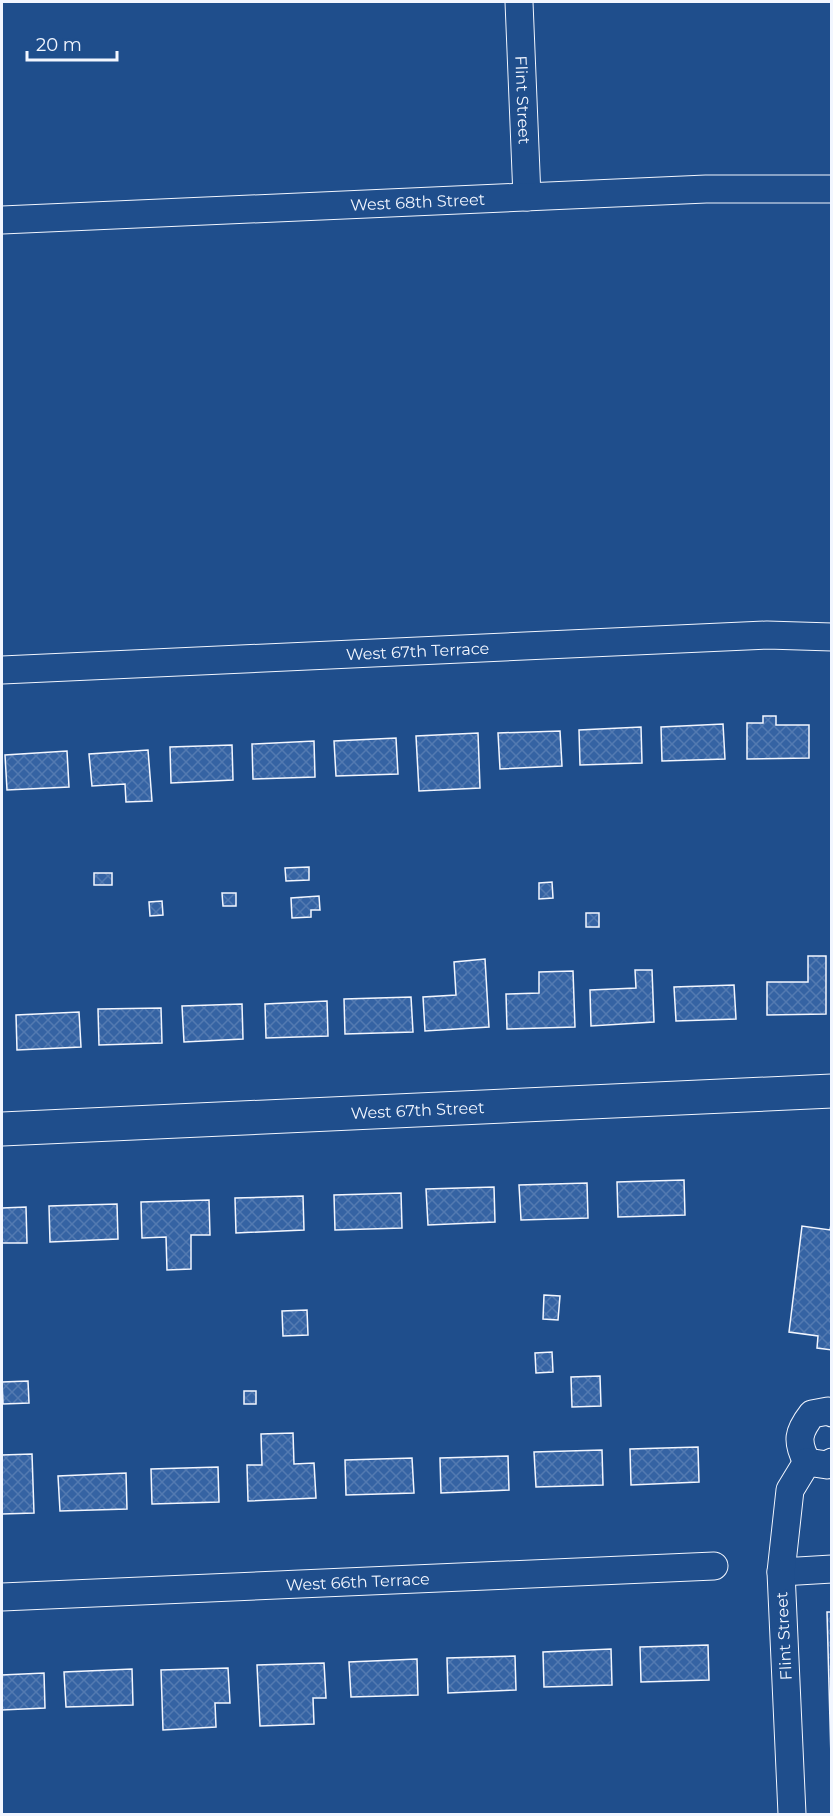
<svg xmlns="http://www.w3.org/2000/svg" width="833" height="1816" viewBox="0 0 833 1816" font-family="Montserrat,sans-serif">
<defs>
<pattern id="building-cross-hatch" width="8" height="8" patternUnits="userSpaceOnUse" patternTransform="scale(1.5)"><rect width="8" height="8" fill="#3563a3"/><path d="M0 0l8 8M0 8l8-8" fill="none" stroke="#537ab1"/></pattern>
</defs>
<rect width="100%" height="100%" fill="#1f4e8c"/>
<g fill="url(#building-cross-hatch)" stroke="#f2f6ff" stroke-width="1.5">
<polygon points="763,716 776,716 776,725 809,725 809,758 747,759 747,723 763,723"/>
<polygon points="723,724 725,759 662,761 661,727"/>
<polygon points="641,727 642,763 580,765 579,730"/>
<polygon points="560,731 562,766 500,769 498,733"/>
<polygon points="478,733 480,788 419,791 416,736"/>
<polygon points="396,738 398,774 336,776 334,741"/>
<polygon points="314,741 315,777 253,779 252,744"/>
<polygon points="232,745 233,780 171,783 170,747"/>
<polygon points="148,750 152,801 126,802 125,784 92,786 89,754"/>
<polygon points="67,751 69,787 7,790 5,755"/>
<polygon points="309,867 309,880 286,881 285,868"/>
<rect x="94" y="873" width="18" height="12"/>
<polygon points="552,882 553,898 539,899 539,883"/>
<polygon points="222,893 236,893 236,906 223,906"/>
<polygon points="319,896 320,910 311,910 311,917 292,918 291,898"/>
<polygon points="162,901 163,915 150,916 149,902"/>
<rect x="586" y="913" width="13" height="14"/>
<polygon points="808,956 826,956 826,1014 767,1015 767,982 808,982"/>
<polygon points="485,959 489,1027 425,1031 423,997 456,995 454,962"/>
<polygon points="635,970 652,970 654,1022 591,1026 590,990 636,988"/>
<polygon points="573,971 575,1027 507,1029 506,994 539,993 539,972"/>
<polygon points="734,985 736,1019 676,1021 674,987"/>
<polygon points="411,997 413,1032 345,1034 344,999"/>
<polygon points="327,1001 328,1036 266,1038 265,1004"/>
<polygon points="242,1004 243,1039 184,1042 182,1006"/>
<polygon points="161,1008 162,1043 99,1045 98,1009"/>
<polygon points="79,1012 81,1047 17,1050 16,1015"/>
<polygon points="684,1180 685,1215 618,1217 617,1182"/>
<polygon points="587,1183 588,1218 521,1220 519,1185"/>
<polygon points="494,1187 495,1222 428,1225 426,1189"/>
<polygon points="401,1193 402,1228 335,1230 334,1195"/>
<polygon points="303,1196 304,1230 236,1233 235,1198"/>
<polygon points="209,1200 210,1235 191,1235 191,1269 167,1270 166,1237 142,1238 141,1202"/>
<polygon points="117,1204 118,1239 50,1242 49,1206"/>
<polygon points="26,1207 27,1243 2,1243 2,1208"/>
<polygon points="832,1218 832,1350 817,1348 818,1336 789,1332 802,1226 830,1230"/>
<polygon points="544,1295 560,1296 558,1320 543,1319"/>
<polygon points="307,1310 308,1335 283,1336 282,1311"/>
<polygon points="552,1352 553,1372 536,1373 535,1353"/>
<polygon points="600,1376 601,1406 572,1407 571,1377"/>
<polygon points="28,1381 29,1403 3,1404 2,1382"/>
<rect x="244" y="1391" width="12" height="13"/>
<polygon points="293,1433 294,1464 314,1463 316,1498 248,1501 247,1465 262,1465 261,1434"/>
<polygon points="698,1447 699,1482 631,1485 630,1449"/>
<polygon points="602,1450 603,1485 536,1487 534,1452"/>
<polygon points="32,1454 34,1513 2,1514 2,1455"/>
<polygon points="508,1456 509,1490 441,1493 440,1458"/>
<polygon points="412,1458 414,1493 346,1495 345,1460"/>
<polygon points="218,1467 219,1502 152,1504 151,1469"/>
<polygon points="126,1473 127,1509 60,1511 58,1476"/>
<polygon points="827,1612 832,1612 832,1778 831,1758"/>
<polygon points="708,1645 709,1680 641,1682 640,1647"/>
<polygon points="611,1649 612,1685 544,1687 543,1652"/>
<polygon points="515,1656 516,1690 448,1693 447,1658"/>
<polygon points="417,1659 418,1695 351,1697 349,1662"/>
<polygon points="324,1663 326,1698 313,1698 314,1724 260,1726 257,1665"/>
<polygon points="228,1668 230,1703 215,1703 216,1727 163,1730 161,1670"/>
<polygon points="132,1669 133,1705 66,1707 64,1672"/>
<polygon points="44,1673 45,1708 2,1710 2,1675"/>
</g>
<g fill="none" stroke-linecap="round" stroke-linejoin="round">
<g stroke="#f2f6ff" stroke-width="29">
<g id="minor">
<path id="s1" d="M519,2L527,197"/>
<path id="s2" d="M2,220L706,189H832"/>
<path id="s3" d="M2,670L767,635L832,637"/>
<path d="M807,1462C796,1441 798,1432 812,1414L828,1411L832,1413"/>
<polyline points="781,1572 832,1569"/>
<path id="s4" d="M2,1597L714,1566"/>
<polyline points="792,1814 781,1572 790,1490 807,1462 827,1465 832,1462"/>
</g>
</g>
<g stroke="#f2f6ff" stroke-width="35">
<g id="tertiary">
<path id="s5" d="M2,1129L832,1091"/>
</g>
</g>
<use href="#minor" stroke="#1f4e8c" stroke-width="27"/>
<use href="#tertiary" stroke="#1f4e8c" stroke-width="33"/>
</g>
<g text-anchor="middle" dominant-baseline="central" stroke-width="4.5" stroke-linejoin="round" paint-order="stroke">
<g font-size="16" fill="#f2f6ff" stroke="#1f4e8c">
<text stroke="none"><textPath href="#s1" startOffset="98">Flint Street</textPath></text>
<text stroke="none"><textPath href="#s2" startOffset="416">West 68th Street</textPath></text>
<text stroke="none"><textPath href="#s3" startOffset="416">West 67th Terrace</textPath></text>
<text stroke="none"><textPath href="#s5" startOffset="416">West 67th Street</textPath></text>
<text stroke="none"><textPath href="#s4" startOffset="356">West 66th Terrace</textPath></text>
<text transform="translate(784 1636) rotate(-93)">Flint Street</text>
</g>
</g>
<rect width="833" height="1816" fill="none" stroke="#f2f6ff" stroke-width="6"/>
<path d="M27 51v9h90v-9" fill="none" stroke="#f2f6ff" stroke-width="3"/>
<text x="36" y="51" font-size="18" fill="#f2f6ff" stroke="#1f4e8c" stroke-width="4.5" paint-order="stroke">20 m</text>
</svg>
